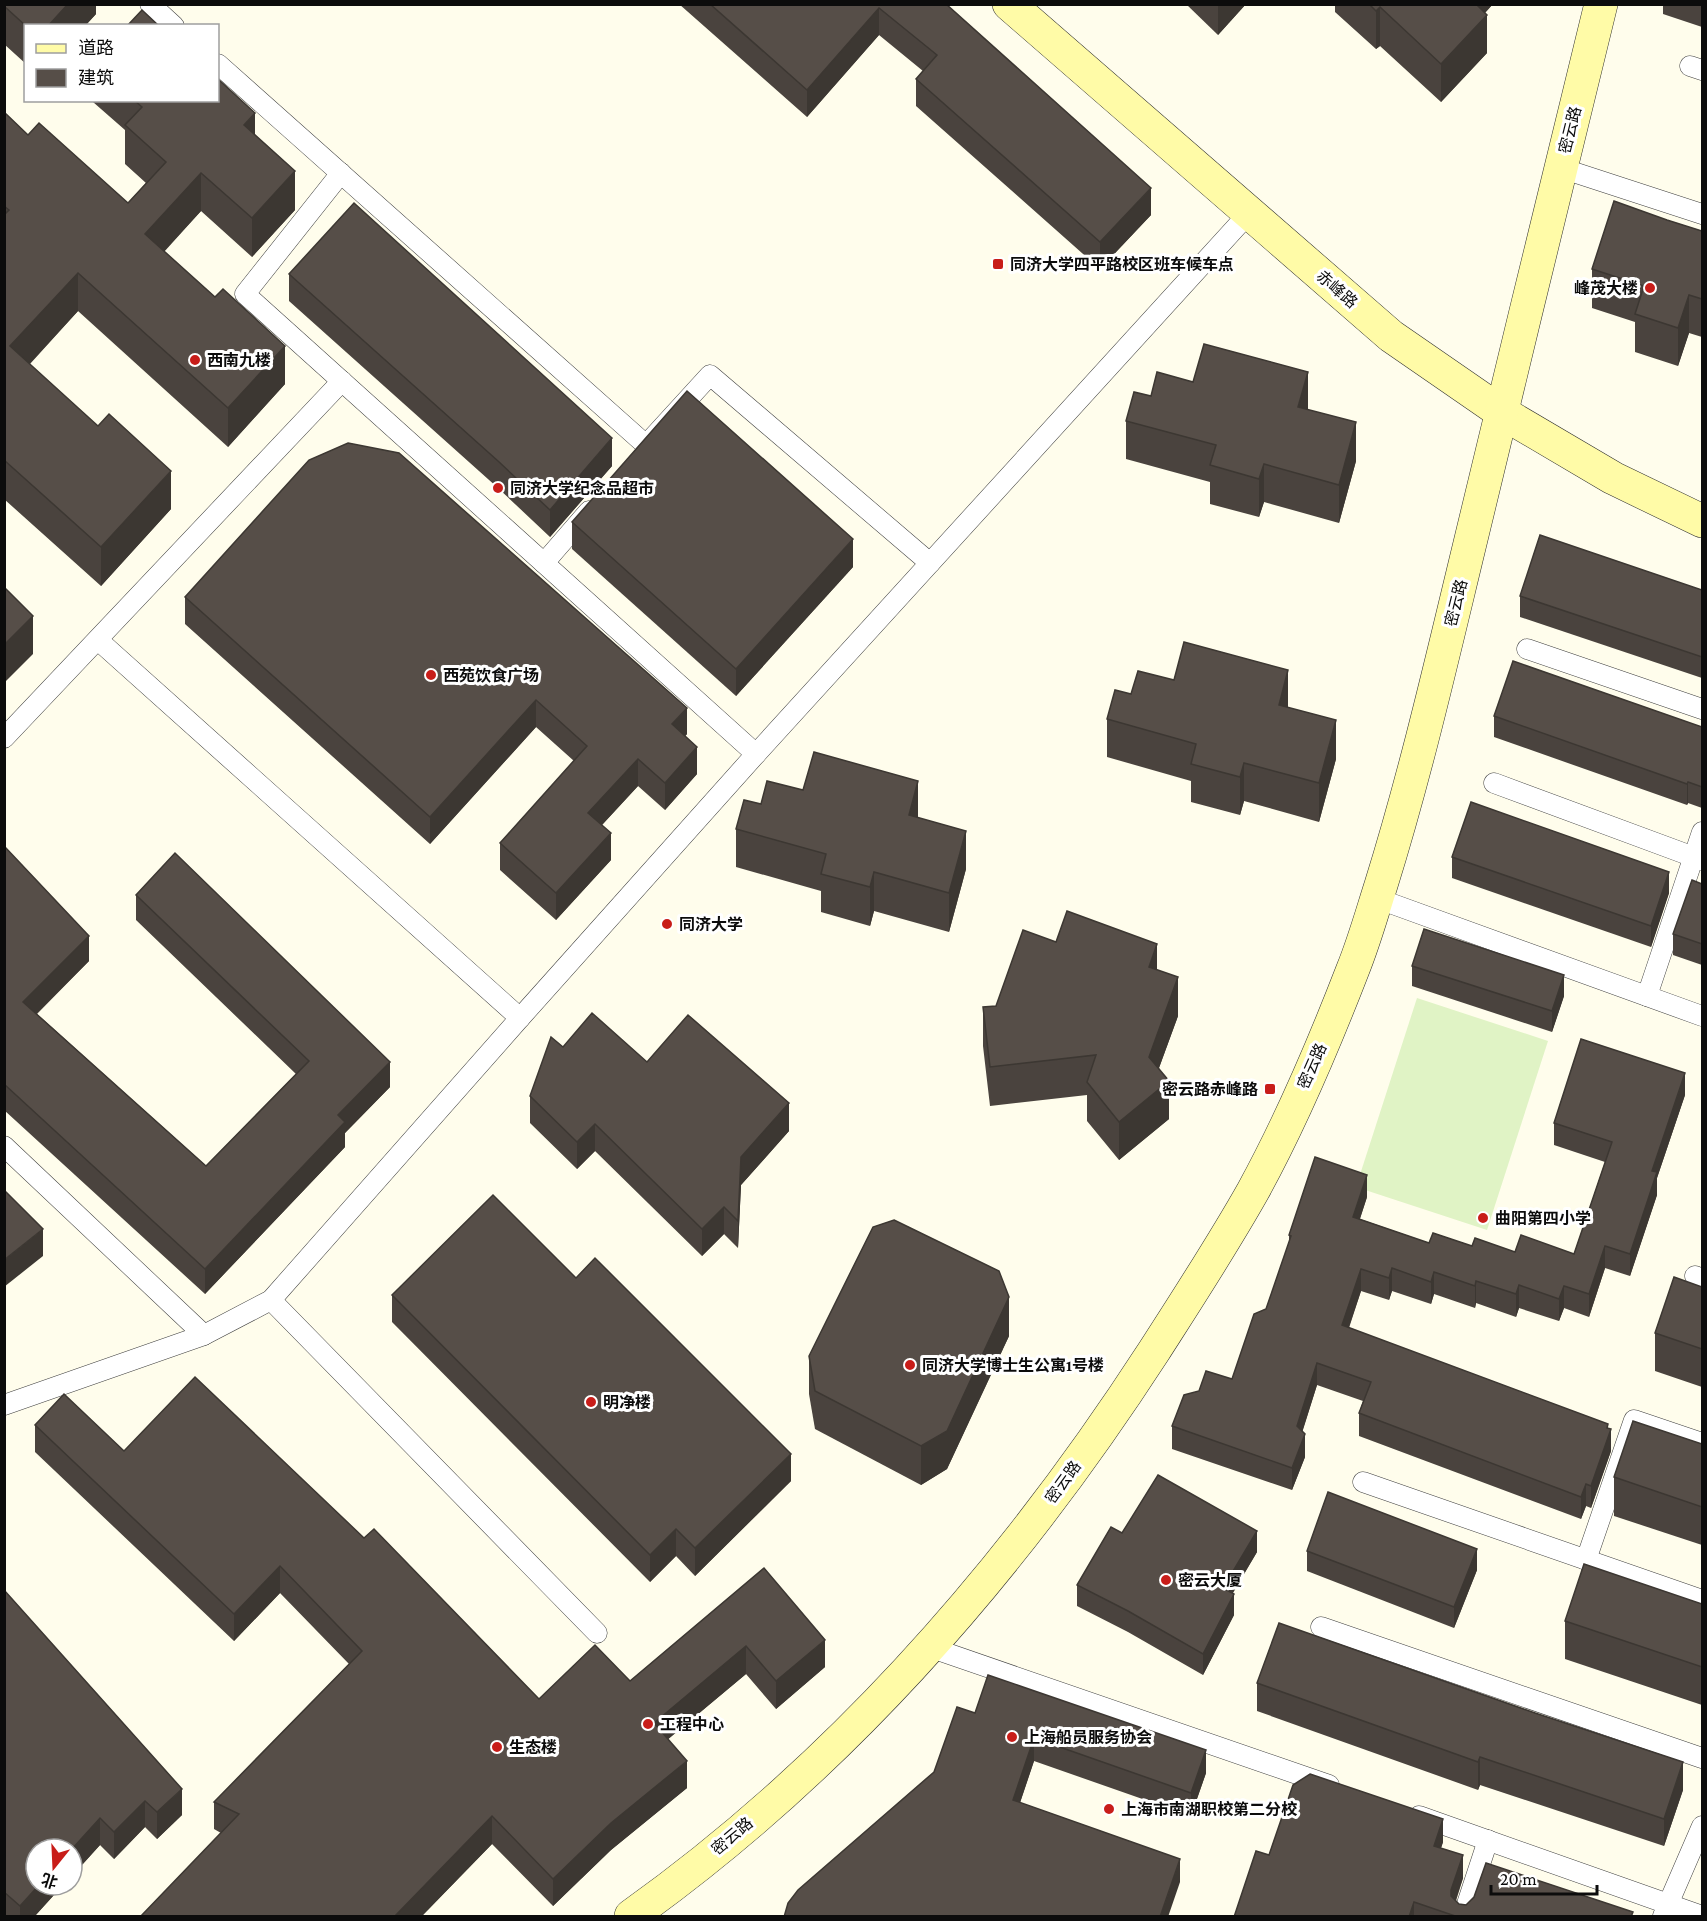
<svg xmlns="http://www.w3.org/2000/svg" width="1707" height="1921" viewBox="0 0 1707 1921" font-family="'Crimson Pro','Noto Sans SC',serif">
<rect width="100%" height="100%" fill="#fffdec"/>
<polygon fill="#e0f3c5" points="1417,998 1548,1041 1487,1230 1356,1187"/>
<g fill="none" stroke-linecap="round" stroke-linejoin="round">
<g stroke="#3f3f3f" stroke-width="21">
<g id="lane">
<polyline points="150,4 174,26"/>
<polyline points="218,64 646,445 710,375 930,563"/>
<polyline points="1690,66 1702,70"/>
<polyline points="1561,168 1702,214"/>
<polyline points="341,173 245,294 756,754"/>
<polyline points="544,563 589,511"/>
<polyline points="98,640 520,1018"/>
<polyline points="1527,649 1702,709"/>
<polyline points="4,738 342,381"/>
<polyline points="1494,783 1702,860"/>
<polyline points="1376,898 1702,1016"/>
<polyline points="1647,996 1702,832"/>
<polyline points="4,1146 204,1335"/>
<polyline points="1695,1276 1702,1279"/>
<polyline points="271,1300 597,1633"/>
<polyline points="4,1405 204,1335 271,1300 520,1018 756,754 1249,213"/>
<polyline points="1363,1482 1702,1600"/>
<polyline points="1586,1560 1634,1420 1702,1443"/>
<polyline points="1321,1627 1702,1758"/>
<polyline points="929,1647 1329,1785"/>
<polyline points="1419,1816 1702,1916"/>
<polyline points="1463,1916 1488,1840"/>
<polyline points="1663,1916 1702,1826"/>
</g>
</g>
<g stroke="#2e2e2e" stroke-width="34">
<g id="secondary">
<polyline points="1009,4 1391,336 1501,412 1613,478 1702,521"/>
<path d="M631,1916C841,1766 1014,1567 1154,1351C1188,1298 1222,1246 1253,1191C1292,1120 1324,1044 1353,969C1364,942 1372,913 1381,885C1414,779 1439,672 1465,564C1510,377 1555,191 1601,4"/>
</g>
</g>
<use href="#lane" stroke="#fff" stroke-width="20"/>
<use href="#secondary" stroke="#fffba7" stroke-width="33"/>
</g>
<g fill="#4a433e">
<polygon points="4,4 96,4 96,14 85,26 26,26 26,64 4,44"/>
<polygon points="679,4 946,4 1151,215 1100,269 916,106 916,79 923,71 879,35 807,117"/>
<polygon points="1186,4 1246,4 1218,35"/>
<polygon points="1335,4 1493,4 1485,13 1487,53 1441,102 1380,46 1376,49 1335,12"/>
<polygon points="1663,4 1702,4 1702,27 1663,14"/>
<polygon points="93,100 218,100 255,135 295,210 252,257 201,211 164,251 285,384 228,447 78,311 30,364 171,509 101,586 4,499 4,112 28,135 128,203 146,183 125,164 125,130 93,102"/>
<polygon points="1667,220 1702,231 1702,337 1689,333 1678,366 1635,352 1635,322 1592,308 1592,269"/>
<polygon points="289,274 612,466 550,537 498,488 289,301"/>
<polygon points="1193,382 1308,410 1356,461 1339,523 1264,502 1259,517 1210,504 1210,482 1126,459 1126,421 1151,396"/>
<polygon points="572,522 853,567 736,696 572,549"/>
<polygon points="1702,590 1702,678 1520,617 1520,596"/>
<polygon points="185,597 687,734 685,736 697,774 665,810 638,786 602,825 611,860 556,920 500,870 500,843 574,761 536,727 430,844 185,624"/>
<polygon points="1174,680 1288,708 1336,759 1319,822 1244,801 1240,815 1191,802 1191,781 1107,757 1107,719 1131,694"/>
<polygon points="1494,716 1702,727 1702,808 1688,803 1687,805 1494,737"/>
<polygon points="803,790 918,817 966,869 949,932 874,911 870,926 821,912 821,891 736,867 736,829 761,804"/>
<polygon points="4,848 89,961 37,1014 206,1166 296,1074 136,920 136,895 390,1087 345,1133 345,1147 205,1294 4,1110"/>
<polygon points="1452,857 1669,893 1651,947 1452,878"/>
<polygon points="1702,884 1702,965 1673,955 1673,934"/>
<polygon points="1056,942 1157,970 1178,1016 1159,1068 1169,1119 1119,1160 1087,1121 1087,1095 990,1106 983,1046 983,1007 996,1006"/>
<polygon points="1412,966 1564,996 1552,1032 1412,986"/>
<polygon points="563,1047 647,1062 789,1131 741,1185 738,1248 724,1234 702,1256 595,1151 577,1169 530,1123 530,1096"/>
<polygon points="1685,1095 1657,1178 1657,1195 1630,1276 1605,1268 1589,1317 1564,1308 1559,1321 1519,1308 1516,1317 1476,1303 1475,1308 1434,1294 1431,1304 1392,1291 1389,1300 1361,1291 1349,1328 1608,1428 1611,1451 1591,1508 1586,1506 1581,1519 1359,1436 1359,1413 1363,1401 1317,1385 1302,1432 1305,1457 1292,1490 1172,1449 1172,1426 1199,1391 1232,1379 1266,1309 1289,1243 1289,1235 1367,1197 1360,1219 1429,1243 1472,1246 1515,1252 1574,1254 1605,1162 1554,1145 1554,1123"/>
<polygon points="576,1278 791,1481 695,1576 676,1556 650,1582 392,1322 392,1295"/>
<polygon points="1702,1287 1702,1387 1655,1371 1655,1333"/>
<polygon points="1009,1336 947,1469 921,1485 815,1429 809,1394 809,1356"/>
<polygon points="35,1425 124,1451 364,1538 539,1699 630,1681 764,1568 825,1667 776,1709 746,1674 668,1739 687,1788 611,1850 553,1906 492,1844 421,1917 140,1917 221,1833 214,1829 214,1802 349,1664 280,1593 234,1641 35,1452"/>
<polygon points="1702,1444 1702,1545 1614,1516 1614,1477"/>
<polygon points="1122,1533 1257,1552 1233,1593 1234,1615 1203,1675 1128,1632 1077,1606 1077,1585"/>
<polygon points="1307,1551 1477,1570 1454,1628 1307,1571"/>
<polygon points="4,1590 182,1815 157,1839 145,1827 114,1859 100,1845 72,1876 72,1849 36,1885 63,1885 34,1917 4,1917"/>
<polygon points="1702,1604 1702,1705 1565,1659 1565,1621"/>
<polygon points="1257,1683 1683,1790 1664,1846 1480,1785 1478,1790 1257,1711"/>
<polygon points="975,1713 1206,1773 1191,1816 1034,1761 1020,1803 1180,1882 934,1772"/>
<polygon points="1443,1842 1441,1848 1463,1878 1456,1901 1459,1904 1633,1917 1234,1917 1269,1855"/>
</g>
<g fill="#3c3732">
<polygon points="68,4 96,4 96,14 85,26 48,26"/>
<polygon points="1218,4 1246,4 1218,35"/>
<polygon points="1466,4 1493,4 1466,33"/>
<polygon points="1380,7 1380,46 1376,49 1376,11"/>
<polygon points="879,8 879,35 807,117 807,90"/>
<polygon points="1487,15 1487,53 1441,102 1441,64"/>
<polygon points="255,113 255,151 244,125"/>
<polygon points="295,171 295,210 252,257 252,218"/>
<polygon points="201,173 201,211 145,273 145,234"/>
<polygon points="1151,188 1151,215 1100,269 1100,242"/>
<polygon points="78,273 78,311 10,385 10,346"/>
<polygon points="1689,295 1689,333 1678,366 1678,328"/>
<polygon points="285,346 285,384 228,447 228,408"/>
<polygon points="1308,372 1308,411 1298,407"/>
<polygon points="1356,422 1356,461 1339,523 1339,485"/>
<polygon points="612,438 612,466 550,537 550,510"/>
<polygon points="1264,464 1264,502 1259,517 1259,479"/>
<polygon points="171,471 171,509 101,586 101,547"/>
<polygon points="853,539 853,567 736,696 736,669"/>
<polygon points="33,616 33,654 4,683 4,645"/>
<polygon points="1288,670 1288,709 1279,705"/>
<polygon points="536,700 536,727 430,844 430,817"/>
<polygon points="687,708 687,734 672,751 672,724"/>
<polygon points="1336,720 1336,759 1319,822 1319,783"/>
<polygon points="697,747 697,774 665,810 665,783"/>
<polygon points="638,759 638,786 588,840 588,813"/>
<polygon points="1244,763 1244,801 1240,815 1240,777"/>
<polygon points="918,781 918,819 909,815"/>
<polygon points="1688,782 1688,803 1687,805 1687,784"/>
<polygon points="966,831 966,869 949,932 949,893"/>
<polygon points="611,833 611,860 556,920 556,893"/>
<polygon points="874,872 874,911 870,926 870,887"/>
<polygon points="1669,872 1669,893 1651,947 1651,926"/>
<polygon points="89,936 89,961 23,1027 23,1002"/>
<polygon points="1157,944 1157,983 1149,967"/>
<polygon points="1564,975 1564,996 1552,1032 1552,1011"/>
<polygon points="1178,977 1178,1016 1149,1095 1149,1057"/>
<polygon points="390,1062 390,1087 345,1133 345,1147 205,1294 205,1269 338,1115"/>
<polygon points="1685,1073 1685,1095 1657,1178 1657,1195 1630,1276 1630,1254 1652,1171"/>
<polygon points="1169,1081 1169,1119 1119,1160 1119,1122"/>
<polygon points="789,1103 789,1131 741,1185 738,1248 738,1221 741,1157"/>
<polygon points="595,1124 595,1151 577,1169 577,1142"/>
<polygon points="1367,1175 1367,1197 1353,1239 1353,1217"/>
<polygon points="724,1207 724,1234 702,1256 702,1229"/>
<polygon points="43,1229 43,1256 4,1287 4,1260"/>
<polygon points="1605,1246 1605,1268 1589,1317 1589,1294"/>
<polygon points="1392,1268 1392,1291 1389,1300 1389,1278"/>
<polygon points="1361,1269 1361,1291 1342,1347 1342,1325"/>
<polygon points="1434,1272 1434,1294 1431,1304 1431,1282"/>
<polygon points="1476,1281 1476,1303 1475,1308 1475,1286"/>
<polygon points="1519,1285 1519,1308 1516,1317 1516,1294"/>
<polygon points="1564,1286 1564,1308 1559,1321 1559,1299"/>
<polygon points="1009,1297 1009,1336 947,1469 921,1485 921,1446"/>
<polygon points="1317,1363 1317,1385 1297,1449 1297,1426"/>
<polygon points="1608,1424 1608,1436 1611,1429 1611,1451 1591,1508 1591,1486"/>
<polygon points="1305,1434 1305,1457 1292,1490 1292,1468"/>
<polygon points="791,1454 791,1481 695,1576 695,1548"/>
<polygon points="1586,1484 1586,1506 1581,1519 1581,1497"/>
<polygon points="676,1529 676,1556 650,1582 650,1555"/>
<polygon points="1257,1531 1257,1552 1223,1609 1223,1588"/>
<polygon points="1477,1549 1477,1570 1454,1628 1454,1607"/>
<polygon points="280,1566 280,1593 234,1641 234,1614"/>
<polygon points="1234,1594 1234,1615 1203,1675 1203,1654"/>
<polygon points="825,1640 825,1667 776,1709 776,1681"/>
<polygon points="746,1646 746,1674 654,1751 654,1723"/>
<polygon points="1034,1738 1034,1761 1013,1823 1013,1800"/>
<polygon points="1206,1750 1206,1773 1191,1816 1191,1793"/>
<polygon points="1480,1757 1480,1785 1478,1790 1478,1762"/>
<polygon points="687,1761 687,1788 611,1850 553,1906 553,1879 611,1823"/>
<polygon points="1683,1762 1683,1790 1664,1846 1664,1819"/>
<polygon points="182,1789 182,1815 157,1839 157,1812"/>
<polygon points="145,1801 145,1827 114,1859 114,1832"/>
<polygon points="492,1816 492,1844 421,1917 394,1917"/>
<polygon points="100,1818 100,1845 72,1876 72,1849"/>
<polygon points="1443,1819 1443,1842 1434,1869 1434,1846"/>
<polygon points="1463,1855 1463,1878 1451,1913 1451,1890"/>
<polygon points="1180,1859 1180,1882 1168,1917 1160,1917"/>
<polygon points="39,1885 63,1885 34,1917 20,1917 20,1906"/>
<polygon points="1414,1902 1414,1917 1409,1917"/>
</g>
<g fill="#564e48" stroke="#3c3732" stroke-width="1.5">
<polygon points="4,4 68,4 48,26 26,26 4,6"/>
<polygon points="710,4 946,4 1151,188 1100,242 916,79 937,55 879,8 807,90"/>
<polygon points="1369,4 1476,4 1487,15 1441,64 1380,7 1376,11"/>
<polygon points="142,10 159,26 127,26"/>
<polygon points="218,79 255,113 244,125 295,171 252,218 201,173 145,234 215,297 223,289 285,346 228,408 78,273 10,346 98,426 109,414 171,471 101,547 4,460 4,215 9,210 4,206 4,112 28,135 39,123 128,203 166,162 125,125 142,107 134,100 218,100"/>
<polygon points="1614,201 1667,220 1702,231 1702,299 1689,295 1678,328 1635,314 1644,286 1592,269"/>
<polygon points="354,203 612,438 550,510 498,461 289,274"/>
<polygon points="1204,344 1308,372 1298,407 1356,422 1339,485 1264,464 1259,479 1210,465 1216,445 1126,421 1134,392 1151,396 1157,372 1193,382"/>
<polygon points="687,391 853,539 736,669 572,522"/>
<polygon points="348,443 399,453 687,708 672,724 697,747 665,783 638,759 588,813 611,833 556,893 500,843 587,746 536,700 430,817 185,597 309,460"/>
<polygon points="1540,535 1702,590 1702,657 1520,596"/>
<polygon points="4,587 33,616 4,645"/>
<polygon points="1184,642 1288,670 1279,705 1336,720 1319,783 1244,763 1240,777 1191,764 1196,744 1107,719 1115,690 1131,694 1138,671 1174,680"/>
<polygon points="1513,661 1702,727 1702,787 1688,782 1687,784 1494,716"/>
<polygon points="814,752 918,781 909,815 966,831 949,893 874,872 870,887 821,874 826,854 736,829 744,800 761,804 767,781 803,790"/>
<polygon points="1471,802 1669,872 1651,926 1452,857"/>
<polygon points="5,847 89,936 23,1002 206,1166 309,1061 136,895 175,853 390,1062 338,1115 345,1122 205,1269 4,1084"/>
<polygon points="1692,880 1702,884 1702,944 1673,934"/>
<polygon points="1067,911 1157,944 1149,967 1178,977 1149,1057 1169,1081 1119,1122 1087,1082 1096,1055 990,1067 983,1007 996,1006 1023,930 1056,942"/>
<polygon points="1424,929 1564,975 1552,1011 1412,966"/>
<polygon points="592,1013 647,1062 688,1015 789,1103 741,1157 738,1221 724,1207 702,1229 595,1124 577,1142 530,1096 551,1037 563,1047"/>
<polygon points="1581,1039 1685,1073 1652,1171 1657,1172 1630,1254 1605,1246 1589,1294 1564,1286 1559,1299 1519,1285 1516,1294 1476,1281 1475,1286 1434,1272 1431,1282 1392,1268 1389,1278 1361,1269 1342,1325 1608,1424 1607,1428 1611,1429 1591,1486 1586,1484 1581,1497 1359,1413 1371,1382 1317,1363 1297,1426 1305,1434 1292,1468 1172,1426 1184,1395 1199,1391 1206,1371 1232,1379 1254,1314 1266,1309 1291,1236 1289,1235 1315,1157 1367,1175 1353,1217 1429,1243 1433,1233 1472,1246 1475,1238 1515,1252 1521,1235 1574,1254 1612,1142 1554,1123"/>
<polygon points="4,1190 43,1229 4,1260"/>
<polygon points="493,1195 576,1278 595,1258 791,1454 695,1548 676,1529 650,1555 392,1295"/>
<polygon points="894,1220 999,1271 1009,1297 947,1431 921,1446 815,1391 809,1356 873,1227"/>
<polygon points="1674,1277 1702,1287 1702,1349 1655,1333"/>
<polygon points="195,1377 364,1538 374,1529 539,1699 595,1645 630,1681 764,1568 825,1640 776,1681 746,1646 654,1723 687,1761 611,1823 553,1879 492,1816 394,1917 140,1917 239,1814 214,1802 362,1651 280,1566 234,1614 35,1425 64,1394 124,1451"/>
<polygon points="1633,1421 1702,1444 1702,1507 1614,1477"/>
<polygon points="1158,1475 1257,1531 1223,1588 1234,1594 1203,1654 1128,1611 1077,1585 1111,1527 1122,1533"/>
<polygon points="1328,1492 1477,1549 1454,1607 1307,1551"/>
<polygon points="1584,1564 1702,1604 1702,1667 1565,1621"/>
<polygon points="4,1590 182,1789 157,1812 145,1801 114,1832 100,1818 72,1849 36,1849 36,1885 39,1885 20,1906 4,1892"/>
<polygon points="1279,1623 1535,1713 1683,1762 1664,1819 1480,1757 1478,1762 1257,1683"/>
<polygon points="988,1675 1206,1750 1191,1793 1034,1738 1013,1800 1180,1859 1160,1917 784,1917 788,1903 798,1890 934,1772 957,1707 975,1713"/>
<polygon points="1310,1774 1443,1819 1434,1846 1463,1855 1451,1890 1451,1896 1459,1904 1466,1905 1474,1897 1486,1863 1633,1912 1631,1917 1458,1917 1414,1902 1409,1917 1234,1917 1256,1851 1269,1855 1293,1785"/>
</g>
<g fill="#c81d19" stroke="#fff" stroke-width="2">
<rect x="992" y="258" width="12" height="12" rx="3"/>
<circle cx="1650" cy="288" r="6"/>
<circle cx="195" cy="360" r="6"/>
<circle cx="498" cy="488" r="6"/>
<circle cx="431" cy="675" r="6"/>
<circle cx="667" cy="924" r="6"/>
<rect x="1264" y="1083" width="12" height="12" rx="3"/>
<circle cx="1483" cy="1218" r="6"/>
<circle cx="910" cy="1365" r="6"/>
<circle cx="591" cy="1402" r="6"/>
<circle cx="1166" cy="1580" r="6"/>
<circle cx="648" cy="1724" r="6"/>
<circle cx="1012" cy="1737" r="6"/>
<circle cx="497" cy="1747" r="6"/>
<circle cx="1109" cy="1809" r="6"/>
</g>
<g text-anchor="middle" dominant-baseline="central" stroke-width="6" stroke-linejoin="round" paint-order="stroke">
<g font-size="16" fill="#0c0c0c" stroke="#fff">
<text transform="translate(1570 130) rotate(-76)">密云路</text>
<text transform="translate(1337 289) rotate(41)">赤峰路</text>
<text transform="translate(1456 603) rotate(-76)">密云路</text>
<text transform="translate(1312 1066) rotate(-66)">密云路</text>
<text transform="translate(1063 1482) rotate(-54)">密云路</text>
<text transform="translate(732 1836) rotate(-40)">密云路</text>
</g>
<g font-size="16" font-weight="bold" fill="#0c0c0c" stroke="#fff" text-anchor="start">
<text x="1010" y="264">同济大学四平路校区班车候车点</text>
<text x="1638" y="288" text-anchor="end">峰茂大楼</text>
<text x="207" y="360">西南九楼</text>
<text x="510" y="488">同济大学纪念品超市</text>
<text x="443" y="675">西苑饮食广场</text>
<text x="679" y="924">同济大学</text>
<text x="1258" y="1089" text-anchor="end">密云路赤峰路</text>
<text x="1495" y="1218">曲阳第四小学</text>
<text x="922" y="1365">同济大学博士生公寓1号楼</text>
<text x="603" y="1402">明净楼</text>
<text x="1178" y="1580">密云大厦</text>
<text x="660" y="1724">工程中心</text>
<text x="1024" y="1737">上海船员服务协会</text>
<text x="509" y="1747">生态楼</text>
<text x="1121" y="1809">上海市南湖职校第二分校</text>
</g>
</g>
<rect width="1707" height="1921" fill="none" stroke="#0c0c0c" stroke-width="12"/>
<rect x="24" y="24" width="195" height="78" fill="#ffffff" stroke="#9e9e9e" stroke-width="1.5"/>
<rect x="36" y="44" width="30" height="9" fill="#fffba7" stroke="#9e9e9e" stroke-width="1.5"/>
<text x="78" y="54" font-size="18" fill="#0c0c0c">道路</text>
<rect x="36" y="69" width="30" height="18" fill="#564e48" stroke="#9e9e9e" stroke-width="1.5"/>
<text x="78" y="84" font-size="18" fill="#0c0c0c">建筑</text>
<g transform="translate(54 1867) rotate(198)"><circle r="28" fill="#ffffff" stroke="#9e9e9e" stroke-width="1.5"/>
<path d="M0-4.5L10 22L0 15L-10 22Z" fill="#c81d19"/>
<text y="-9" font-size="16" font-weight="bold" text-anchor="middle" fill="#0c0c0c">北</text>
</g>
<path d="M1491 1885v9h106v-9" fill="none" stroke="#0c0c0c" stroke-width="3"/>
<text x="1500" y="1885" font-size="18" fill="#0c0c0c" stroke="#ffffff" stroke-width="4.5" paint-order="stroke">20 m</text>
</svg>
